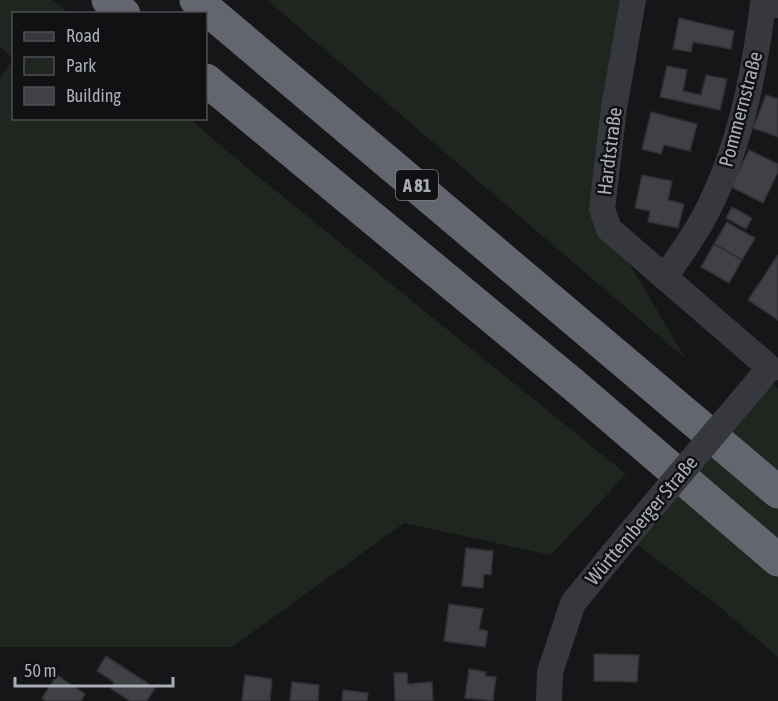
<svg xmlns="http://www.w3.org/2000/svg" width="778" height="701" viewBox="0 0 778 701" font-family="'Asap Condensed',sans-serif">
<rect width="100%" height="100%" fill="#161618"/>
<g fill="#1e261f">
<polygon points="0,0 52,0 69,13 14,14 13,58 0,47"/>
<polygon points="267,0 633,0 609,229 686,359"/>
<polygon points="13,60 14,118 190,119 228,152 626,474 551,555 404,523 232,647 0,647 0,78"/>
<polygon points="764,376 778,388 778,657 721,608 627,537"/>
</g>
<g fill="#404145" stroke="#303034" stroke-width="1.5">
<polygon points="679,18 734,31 731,49 693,42 691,52 673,49"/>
<polygon points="667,66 687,70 683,91 701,95 706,75 727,79 720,110 660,97"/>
<polygon points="766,95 778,99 778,137 753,128"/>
<polygon points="651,112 697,124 690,151 664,145 661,154 642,149"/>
<polygon points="749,150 778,164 778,172 763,203 731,187"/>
<polygon points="642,175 672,181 668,200 684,204 678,228 648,222 650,211 635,208"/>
<polygon points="732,207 752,218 746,229 726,218"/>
<polygon points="727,222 755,238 742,260 714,244"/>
<polygon points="714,244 742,260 729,283 701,267"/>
<polygon points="778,255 778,320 748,300"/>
<polygon points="466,548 493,551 491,575 484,574 483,588 462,586"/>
<polygon points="449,604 483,609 479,629 488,631 485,647 444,641"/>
<polygon points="594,654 639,655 637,682 594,681"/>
<polygon points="106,656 155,688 147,701 130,701 111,689 114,682 97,671"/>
<polygon points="469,669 486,672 485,676 496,677 493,701 465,698"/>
<polygon points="394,673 407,673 408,684 432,682 433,701 395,701"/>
<polygon points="57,675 85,694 81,701 46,701 42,698"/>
<polygon points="245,675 272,679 270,701 242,701"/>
<polygon points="292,682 319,685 318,701 290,701"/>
<polygon points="343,690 368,693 367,701 342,701"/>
</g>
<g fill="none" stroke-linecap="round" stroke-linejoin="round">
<g stroke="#37383d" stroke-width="26">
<polyline points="633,0 614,108 602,209 609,229 771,369"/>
<path d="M665,277C678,258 692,239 703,219C739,152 754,77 763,3L778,5"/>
<polyline points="549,701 550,672 573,603 636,526"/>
</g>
<g stroke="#63666e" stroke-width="33">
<polyline points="108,0 124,14"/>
<polyline points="196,0 778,492"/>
<polyline points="206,80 575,386 778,560"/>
</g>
<polyline stroke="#37383d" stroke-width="26" points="636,526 762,377"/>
</g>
<g text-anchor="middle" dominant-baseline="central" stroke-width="5" stroke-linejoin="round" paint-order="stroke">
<rect fill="#111113" stroke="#7b7e86" stroke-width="1.5" x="396" y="170" width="42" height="30" rx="4.5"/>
<g font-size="18" font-weight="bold" fill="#a8adb8">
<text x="417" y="185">A 81</text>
</g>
<g font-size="20" fill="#a8adb8" stroke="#111113">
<text transform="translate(740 109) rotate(-75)">Pommernstraße</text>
<text transform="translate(609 151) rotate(-83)">Hardtstraße</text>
<text transform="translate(641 520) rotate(-50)">Württemberger Straße</text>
</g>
</g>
<rect x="12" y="12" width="195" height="108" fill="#111113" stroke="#4d4f55" stroke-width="1.5"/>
<rect x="24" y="32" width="30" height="9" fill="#37383d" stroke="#4d4f55" stroke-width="1.5"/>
<text x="66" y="42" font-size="18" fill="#a8adb8">Road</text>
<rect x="24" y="57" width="30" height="18" fill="#1e261f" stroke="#4d4f55" stroke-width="1.5"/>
<text x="66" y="72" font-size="18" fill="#a8adb8">Park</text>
<rect x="24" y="87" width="30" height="18" fill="#404145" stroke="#4d4f55" stroke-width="1.5"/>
<text x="66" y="102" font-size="18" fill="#a8adb8">Building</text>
<path d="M15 677v9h158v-9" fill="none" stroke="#a8adb8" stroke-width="3"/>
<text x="24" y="677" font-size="18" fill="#a8adb8" stroke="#111113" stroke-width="4.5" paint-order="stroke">50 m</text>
</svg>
